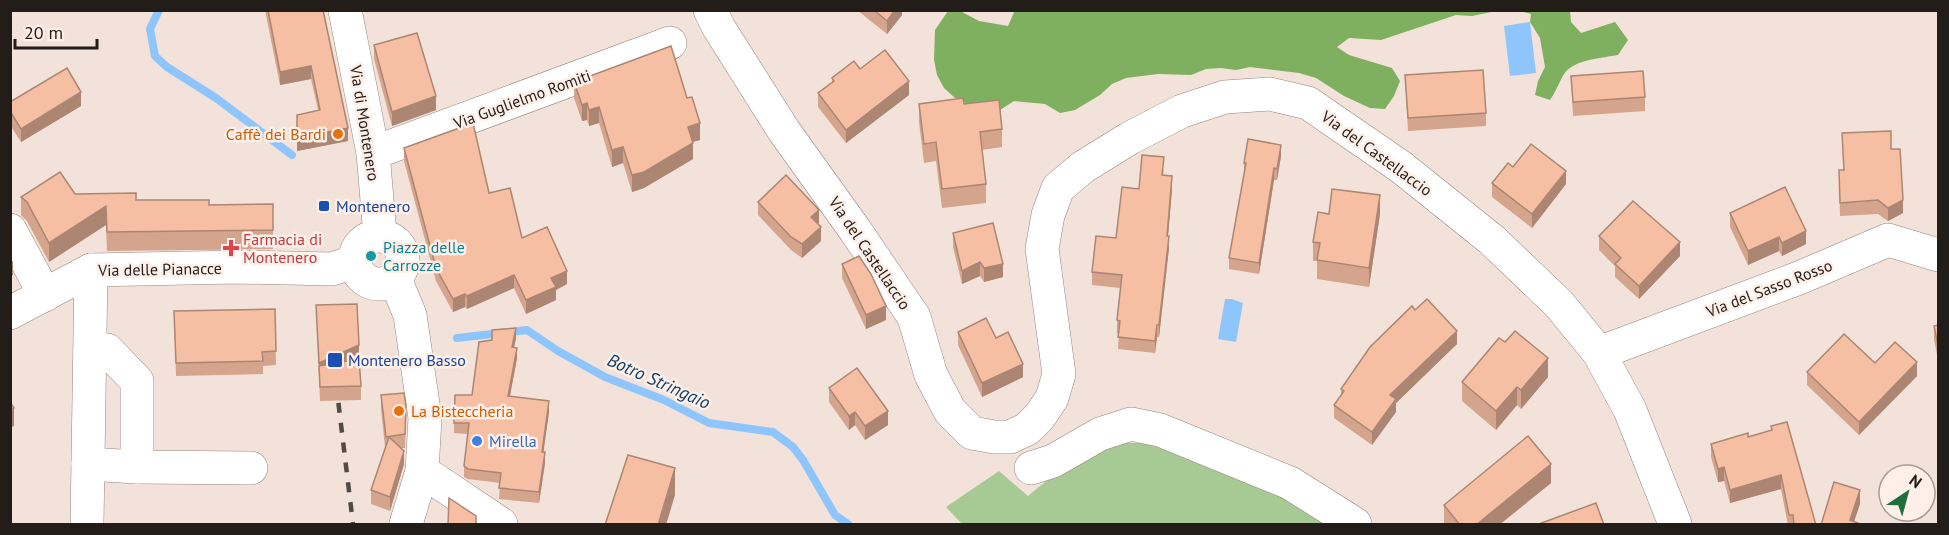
<svg xmlns="http://www.w3.org/2000/svg" width="1949" height="535" viewBox="0 0 1949 535" font-family="'PT Sans',sans-serif">
<rect width="100%" height="100%" fill="#f3e2d9"/>
<polygon fill="#a7c994" points="1107,443 1155,443 1275,487 1332,524 962,524 946,507 999,471 1028,496 1057,472"/>
<g fill="#7eb060">
<polygon points="1015,10 1496,11 1472,16 1456,15 1381,40 1349,38 1337,47 1349,55 1392,68 1400,81 1394,96 1385,109 1370,108 1344,96 1316,78 1299,73 1250,67 1236,70 1221,68 1206,69 1191,75 1158,74 1126,78 1112,84 1100,95 1075,110 1060,113 1045,104 1014,101 1000,110 985,112 955,98 944,88 937,75 934,60 935,30 948,11 960,11 979,21 1008,26"/>
<path d="M1520,11H1570L1571,22L1581,33L1615,22L1628,40L1618,55C1603,58 1574,59 1564,74C1559,83 1556,91 1550,100L1535,95L1538,81L1545,67L1540,38L1530,22L1531,14Z"/>
</g>
<g fill="#8fc5fd">
<polygon points="1530,22 1536,73 1510,76 1504,26"/>
<polygon points="1225,299 1232,299 1243,303 1236,342 1218,339"/>
</g>
<g fill="none" stroke-linecap="round" stroke-linejoin="round">
<g stroke="#8fc5fd" stroke-width="8">
<polyline points="159,10 150,29 155,56 167,67 216,98 292,155"/>
<polyline points="457,338 527,330 558,351 605,377 664,400 709,423 773,432 793,447 803,460 835,515 848,524"/>
</g>
<g stroke="#96867e" stroke-width="34">
<g id="minor">
<polyline points="345,10 373,153 380,235"/>
<polyline points="710,10 719,28 784,131 855,230 914,317 931,375 950,411 972,433 994,437 1010,437 1027,429 1040,416 1052,398 1059,374 1042,249 1048,215 1058,188 1083,167 1130,138 1182,111 1225,97 1270,94 1308,103 1401,167 1492,240 1559,304 1599,353 1630,410 1675,524"/>
<polyline points="373,153 670,43"/>
<polyline points="10,230 45,295"/>
<circle cx="379" cy="260" r="24"/>
<polyline points="395,279 410,315 425,418 422,471 406,524"/>
<polyline points="10,313 91,270 237,267 332,269 354,262"/>
<polyline points="90,350 107,350 137,381 137,467"/>
<polyline points="1599,353 1799,278 1888,240 1938,255"/>
<polyline points="88,464 137,467 251,468"/>
<polyline points="1031,468 1053,461 1100,434 1131,424 1160,430 1290,483 1355,524"/>
<polyline points="422,471 501,524"/>
<polyline points="87,524 91,270"/>
</g>
</g>
<use href="#minor" stroke="#fff" stroke-width="33"/>
<polyline stroke="#524a45" stroke-width="4.5" stroke-dasharray="10 10" stroke-linecap="butt" points="336,383 353,524"/>
</g>
<g fill="#d4a48c">
<polygon points="265,10 323,10 348,141 297,151 318,110 311,79 280,85"/>
<polygon points="857,10 902,10 902,15 887,34"/>
<polygon points="374,45 436,110 392,126 374,59"/>
<polygon points="860,69 909,95 846,143 818,107 818,93 832,82 832,78"/>
<polygon points="1405,75 1486,113 1486,126 1408,131"/>
<polygon points="1571,76 1645,97 1645,111 1573,116"/>
<polygon points="574,82 700,140 693,142 693,159 644,188 632,192 623,163 612,167 599,123 589,126 587,120 582,121 574,98"/>
<polygon points="10,102 81,106 21,142 10,125"/>
<polygon points="919,104 964,104 1002,129 1002,147 982,150 986,184 986,203 942,208 936,161 924,163 919,122"/>
<polygon points="1842,133 1891,149 1903,213 1888,221 1878,214 1840,216 1839,170 1844,170"/>
<polygon points="404,148 489,193 522,238 567,284 556,290 556,300 526,314 514,288 467,309 465,307 453,312 436,281 404,161"/>
<polygon points="1281,156 1277,180 1274,180 1259,274 1229,269 1229,258 1244,174 1244,163"/>
<polygon points="1513,167 1566,184 1532,228 1492,197 1492,183"/>
<polygon points="1164,170 1163,175 1172,189 1168,236 1169,248 1159,337 1157,337 1155,353 1118,349 1119,333 1117,333 1117,320 1120,288 1092,285 1092,272 1116,238 1139,189"/>
<polygon points="75,194 136,200 209,205 273,204 273,249 107,251 106,225 49,262 27,221 21,215 21,197"/>
<polygon points="758,202 819,223 818,224 821,241 802,258 791,250 758,215"/>
<polygon points="1730,213 1806,244 1782,256 1779,251 1748,265 1730,227"/>
<polygon points="1329,214 1380,214 1369,287 1317,279 1317,261 1313,261 1313,242"/>
<polygon points="953,233 1003,277 984,282 980,276 962,284 953,247"/>
<polygon points="1599,236 1680,256 1639,299 1615,277 1615,266 1599,250"/>
<polygon points="842,264 886,320 866,329 842,278"/>
<polygon points="316,305 359,358 356,359 361,386 361,400 320,401"/>
<polygon points="275,309 276,365 263,366 263,374 176,376 174,311"/>
<polygon points="1415,310 1457,344 1396,403 1396,412 1372,445 1334,418 1334,405 1341,396 1341,389"/>
<polygon points="1938,325 1938,359 1934,340 1934,326"/>
<polygon points="958,332 996,338 1023,377 982,397 958,345"/>
<polygon points="516,338 514,347 517,358 510,396 549,412 543,452 545,463 539,503 499,499 500,483 468,479 464,477 464,466 468,434 454,433 454,423 472,395"/>
<polygon points="1505,342 1548,377 1521,409 1517,405 1496,430 1462,401 1462,382"/>
<polygon points="1875,363 1917,376 1859,435 1807,385 1807,372"/>
<polygon points="829,388 888,425 865,440 855,425 849,430 829,402"/>
<polygon points="381,395 406,419 405,448 401,448 404,464 390,511 371,504 371,490 385,447 381,409"/>
<polygon points="1771,426 1816,525 1788,525 1781,489 1730,503 1724,481 1718,482 1711,457 1711,444 1748,437 1771,431"/>
<polygon points="1551,483 1499,525 1445,525 1444,523 1444,505"/>
</g>
<g fill="#ac8672">
<polygon points="895,10 902,10 902,15 887,34 887,21"/>
<polygon points="311,66 311,79 280,85 280,72"/>
<polygon points="909,81 909,95 846,143 846,130"/>
<polygon points="81,92 81,106 21,142 21,129"/>
<polygon points="436,96 436,110 392,126 392,112"/>
<polygon points="587,103 587,120 582,121 582,105"/>
<polygon points="599,107 599,123 589,126 589,110"/>
<polygon points="700,123 700,140 688,143 688,127"/>
<polygon points="348,128 348,141 297,151 297,138"/>
<polygon points="693,143 693,159 644,188 632,192 632,175"/>
<polygon points="1281,145 1281,156 1277,180 1277,169"/>
<polygon points="623,147 623,163 612,167 612,150"/>
<polygon points="1274,168 1274,180 1259,274 1259,263"/>
<polygon points="1566,171 1566,184 1532,228 1532,214"/>
<polygon points="1172,176 1172,189 1167,248 1167,236"/>
<polygon points="1380,195 1380,214 1369,287 1369,268"/>
<polygon points="1903,200 1903,213 1888,221 1888,208"/>
<polygon points="106,206 106,225 49,262 49,243"/>
<polygon points="819,210 819,223 811,231 811,217"/>
<polygon points="821,227 821,241 802,258 802,244"/>
<polygon points="1806,231 1806,244 1782,256 1782,243"/>
<polygon points="1169,236 1169,248 1159,337 1159,325"/>
<polygon points="1779,237 1779,251 1748,265 1748,251"/>
<polygon points="1680,242 1680,256 1639,299 1639,286"/>
<polygon points="13,261 13,275 10,276 10,263"/>
<polygon points="980,262 980,276 962,284 962,271"/>
<polygon points="1003,264 1003,277 984,282 984,268"/>
<polygon points="567,271 567,284 556,290 556,300 526,314 526,300 551,278"/>
<polygon points="514,275 514,288 467,309 467,296"/>
<polygon points="465,294 465,307 453,312 453,299"/>
<polygon points="886,306 886,320 866,329 866,315"/>
<polygon points="1157,325 1157,337 1155,353 1155,341"/>
<polygon points="516,328 516,338 512,357 512,347"/>
<polygon points="1457,331 1457,344 1396,403 1396,412 1372,445 1372,432 1390,395"/>
<polygon points="359,345 359,358 319,376 319,366 319,376 319,363"/>
<polygon points="517,348 517,358 508,406 508,396"/>
<polygon points="1548,358 1548,377 1521,409 1521,390"/>
<polygon points="1917,362 1917,376 1859,435 1859,422"/>
<polygon points="1023,364 1023,377 982,397 982,383"/>
<polygon points="1517,387 1517,405 1496,430 1496,411"/>
<polygon points="549,401 549,412 542,463 542,452"/>
<polygon points="14,408 14,426 10,428 10,410"/>
<polygon points="888,411 888,425 865,440 865,426"/>
<polygon points="855,412 855,425 849,430 849,416"/>
<polygon points="404,451 404,464 390,511 390,497"/>
<polygon points="545,452 545,463 539,503 539,492"/>
<polygon points="1551,464 1551,483 1499,525 1476,525"/>
<polygon points="1724,467 1724,481 1718,482 1718,469"/>
<polygon points="675,468 675,495 666,525 658,525"/>
<polygon points="1781,475 1781,489 1730,503 1730,490"/>
<polygon points="1860,490 1860,504 1853,525 1850,520"/>
</g>
<g fill="#f6bfa3" stroke="#ac8672" stroke-width="1.5">
<polygon points="268,10 323,10 348,128 297,138 297,115 320,110 311,66 280,72"/>
<polygon points="874,10 895,10 887,21"/>
<polygon points="417,33 436,96 392,112 374,45"/>
<polygon points="671,46 687,98 692,97 700,123 688,127 693,143 644,172 632,175 623,147 612,150 599,107 589,110 587,103 582,105 574,82"/>
<polygon points="885,50 909,81 846,130 818,93 834,81 832,78 854,61 860,69"/>
<polygon points="67,68 81,92 21,129 10,111 10,102"/>
<polygon points="1483,70 1486,113 1408,118 1405,75"/>
<polygon points="1643,71 1645,97 1573,102 1571,76"/>
<polygon points="963,98 964,104 999,100 1002,129 980,132 986,184 942,189 936,142 924,144 919,104"/>
<polygon points="473,123 489,193 510,188 522,238 547,227 567,271 551,278 556,287 526,300 514,275 467,296 465,294 453,299 436,268 404,148"/>
<polygon points="1891,131 1891,149 1900,149 1903,200 1888,208 1878,200 1840,203 1839,170 1844,170 1842,133"/>
<polygon points="1248,139 1281,145 1277,169 1274,168 1259,263 1229,258 1246,163 1244,163"/>
<polygon points="1531,144 1566,171 1532,214 1492,183 1508,163 1513,167"/>
<polygon points="1142,155 1164,157 1162,175 1172,176 1167,236 1169,236 1159,325 1157,325 1155,341 1118,337 1120,321 1117,320 1122,275 1092,272 1096,236 1116,238 1122,187 1139,189"/>
<polygon points="60,172 75,194 136,193 136,200 209,200 209,205 273,204 273,230 107,232 106,206 49,243 27,202 21,197"/>
<polygon points="786,175 819,210 811,217 821,227 802,244 791,237 758,202"/>
<polygon points="1785,187 1806,231 1782,243 1779,237 1748,251 1730,213"/>
<polygon points="1332,189 1380,195 1369,268 1317,260 1320,243 1313,242 1318,212 1329,214"/>
<polygon points="1633,201 1680,242 1639,286 1615,264 1621,258 1599,236"/>
<polygon points="993,223 1003,264 984,268 980,262 962,271 953,233"/>
<polygon points="859,256 871,274 886,306 866,315 842,264"/>
<polygon points="1427,299 1457,331 1390,395 1396,399 1372,432 1334,405 1344,391 1341,389 1370,347 1412,306 1415,310"/>
<polygon points="357,304 359,345 319,363 316,305"/>
<polygon points="275,309 276,351 262,352 263,361 176,363 174,311"/>
<polygon points="986,318 996,338 1008,332 1023,364 982,383 958,332"/>
<polygon points="1938,325 1938,345 1934,326"/>
<polygon points="516,328 512,347 517,348 508,396 549,401 542,452 545,452 539,492 499,488 501,473 468,469 464,466 469,423 454,423 455,395 472,395 479,342 492,340 492,330"/>
<polygon points="1515,331 1548,358 1521,390 1517,387 1496,411 1462,382 1499,338 1505,342"/>
<polygon points="1844,334 1875,363 1895,342 1917,362 1859,422 1807,372"/>
<polygon points="359,359 361,386 320,387 319,366"/>
<polygon points="857,368 888,411 865,426 855,412 849,416 829,388"/>
<polygon points="404,393 406,405 405,434 386,437 381,395"/>
<polygon points="10,402 14,408 10,410"/>
<polygon points="1787,422 1816,525 1794,525 1793,515 1789,515 1781,475 1730,490 1724,467 1718,469 1711,444 1748,433 1748,437 1772,430 1771,426"/>
<polygon points="1528,436 1551,464 1476,525 1460,525 1444,505"/>
<polygon points="389,437 404,451 390,497 371,490"/>
<polygon points="628,455 675,468 658,525 605,525"/>
<polygon points="1834,482 1860,490 1850,520 1863,525 1821,525"/>
<polygon points="449,498 476,516 476,525 448,525"/>
<polygon points="1596,503 1604,525 1536,525"/>
</g>
<g fill="#e8710a" stroke="#fef0e9" stroke-width="2">
<circle cx="338" cy="134" r="6"/>
<circle cx="399" cy="411" r="6"/>
</g>
<g fill="#1a4fb4" stroke="#fef0e9" stroke-width="2">
<rect x="318" y="200" width="12" height="12" rx="3"/>
<rect x="327" y="352" width="16" height="16" rx="3"/>
</g>
<path fill="#e0444e" stroke="#fef0e9" stroke-width="2" d="M228 239h6v6h6v6h-6v6h-6v-6h-6v-6h6z"/>
<circle fill="#0f9aa8" stroke="#fef0e9" stroke-width="2" cx="371" cy="256" r="6"/>
<circle fill="#3f7fe0" stroke="#fef0e9" stroke-width="2" cx="477" cy="441" r="6"/>
<g text-anchor="middle" dominant-baseline="central" stroke-width="5" stroke-linejoin="round" paint-order="stroke">
<g font-size="16" fill="#231d19" stroke="#fef0e9">
<text transform="translate(522 99) rotate(-20)">Via Guglielmo Romiti</text>
<text transform="translate(365 123) rotate(81)">Via di Montenero</text>
<text transform="translate(1377 153) rotate(36)">Via del Castellaccio</text>
<text transform="translate(870 253) rotate(56)">Via del Castellaccio</text>
<text transform="translate(160 269) rotate(-1)">Via delle Pianacce</text>
<text transform="translate(1769 288) rotate(-21)">Via del Sasso Rosso</text>
</g>
<g font-size="16" fill="#c56008" stroke="#fef0e9" text-anchor="end">
<text x="326" y="134">Caffè dei Bardi</text>
<text x="411" y="411" text-anchor="start">La Bisteccheria</text>
</g>
<g font-size="16" fill="#164399" stroke="#fef0e9" text-anchor="start">
<text x="336" y="206">Montenero</text>
<text x="348" y="360">Montenero Basso</text>
</g>
<g font-size="16" fill="#be3a42" stroke="#fef0e9" text-anchor="start">
<text x="243" y="239">Farmacia di<tspan x="243" dy="18">Montenero</tspan></text>
</g>
<g font-size="16" fill="#0d838f" stroke="#fef0e9" text-anchor="start">
<text x="383" y="247">Piazza delle<tspan x="383" dy="18">Carrozze</tspan></text>
</g>
<g font-size="16" fill="#366cbe" stroke="#fef0e9" text-anchor="start">
<text x="489" y="441">Mirella</text>
</g>
<g font-size="18" font-style="italic" fill="#0e406c" stroke="#fef0e9">
<text transform="translate(659 381) rotate(24)">Botro Stringaio</text>
</g>
</g>
<rect width="1949" height="535" fill="none" stroke="#231d19" stroke-width="24"/>
<g transform="translate(1907 493) rotate(36)"><circle r="28" fill="#fef0e9" stroke="#a69c96" stroke-width="1.5"/>
<path d="M0-4.5L10 22L0 15L-10 22Z" fill="#206e3d"/>
<text y="-9" font-size="16" font-weight="bold" text-anchor="middle" fill="#231d19">N</text>
</g>
<path d="M15 39v9h82v-9" fill="none" stroke="#231d19" stroke-width="3"/>
<text x="24" y="39" font-size="18" fill="#231d19" stroke="#fef0e9" stroke-width="4.5" paint-order="stroke">20 m</text>
</svg>
